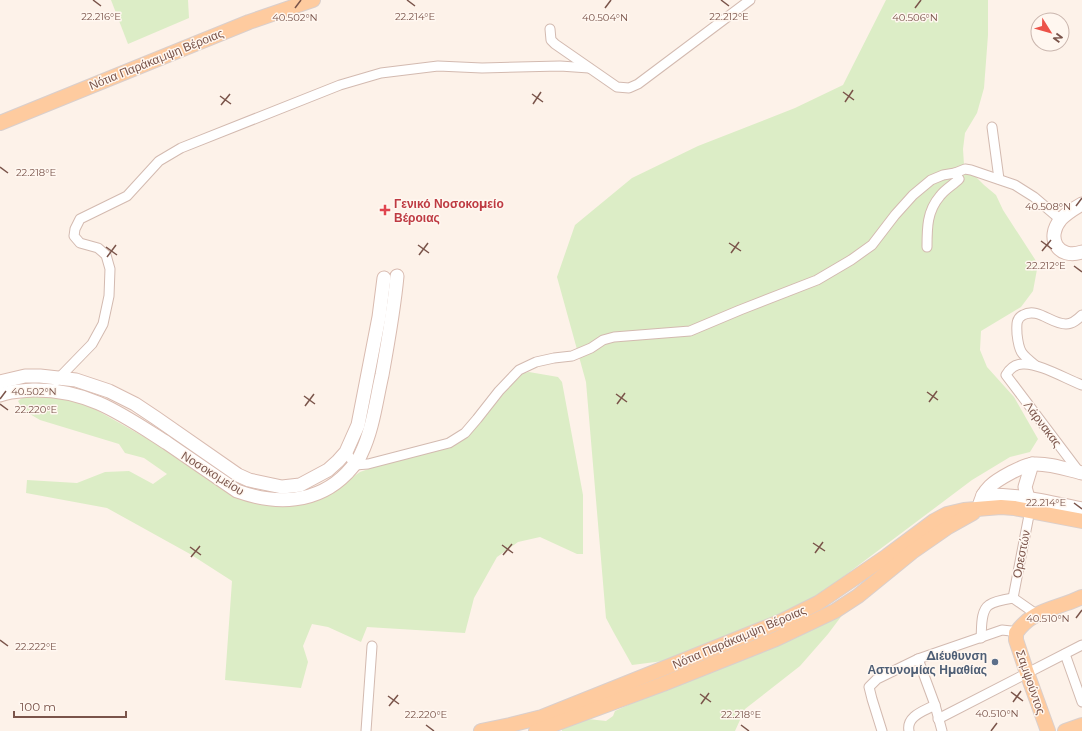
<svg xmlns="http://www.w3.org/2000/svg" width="1082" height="731" viewBox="0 0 1082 731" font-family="Montserrat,sans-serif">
<rect width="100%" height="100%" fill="#fdf2e9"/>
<g fill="#dcedc6">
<polygon points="111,0 188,0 189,18 128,44"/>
<polygon points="886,0 988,0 988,35 984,88 977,113 965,133 963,149 964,165 984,185 996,195 1003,210 1038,264 1033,291 1021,307 981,331 980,350 987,367 1014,397 1038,439 1030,452 1010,457 972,480 807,604 671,660 632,665 614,633 606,618 586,382 557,277 575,225 632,178 698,146 795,108 843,85"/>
<polygon points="529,372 558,377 562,382 583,495 583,554 577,554 540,537 518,542 497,557 474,598 465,633 367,627 361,642 328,627 312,624 303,646 308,662 301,688 225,680 232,581 190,554 107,508 26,493 27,480 77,483 105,472 129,471 153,484 167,474 144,458 125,453 119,444 40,420 23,410 18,401 27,394 59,398 84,403 178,456 234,497 334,490 360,472 472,432 520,374"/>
<polygon points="843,614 828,634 800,666 745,709 735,731 562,731 562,728 588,719 606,721 613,716 615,711 637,701 798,637"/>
</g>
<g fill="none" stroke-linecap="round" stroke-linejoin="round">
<g stroke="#d3bab0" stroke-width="11">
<g id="street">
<polyline points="550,29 551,40 555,44 617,87 629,88 638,84 750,0"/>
<polyline points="992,127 999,179"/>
<polyline points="955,173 965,169 971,170 1015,185 1034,197 1061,220"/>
<path d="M1035,365C1021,354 1019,352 1017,334C1017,327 1015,319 1023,315C1038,307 1051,324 1066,324C1073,324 1078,319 1082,315"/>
<polyline points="56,381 92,344 103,324 109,296 110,269 106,255 98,248 80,243 74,236 75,229 80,219 127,196 159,161 181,148 340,85 381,73 438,66 482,68 560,66 589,68"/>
<path d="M346,452L355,465L368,464L449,443L465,433L477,419L499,391L519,370L536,362L554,358L572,356L591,348L603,340L614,337L690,331L740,310L817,280L851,260L872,245L895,215L913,195L931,180L943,175L955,173L959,179C953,185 945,189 940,196C927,211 927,228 927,247"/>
<path d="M1080,472V473L1006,375C1010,368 1015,364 1023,364C1039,363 1066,379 1082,385"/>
<polyline points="1013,598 1030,510"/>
<polyline points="1013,598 1036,614"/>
<path d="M981,638C982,629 980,611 989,605C993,602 1007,599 1013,598"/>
<polyline points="1065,654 1082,702"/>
<polyline points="918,659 935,705 942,731"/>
<polyline points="938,719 1082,645"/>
<polyline points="366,731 372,646"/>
<polyline points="882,731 872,699 869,687 877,679 918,659 1002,630 1011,631 1016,633"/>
<path d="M909,731C906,716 924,711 935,705"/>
</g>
</g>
<g stroke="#d9bbb0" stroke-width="15">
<g id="secondary">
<path d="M1082,204C1075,208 1067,213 1061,219C1045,238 1058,260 1082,252"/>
<polyline points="0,382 25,376 40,376 76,380 109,391 135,404 156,418 238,475 249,480 282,487 300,485 328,470 338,461 346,452 358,425 379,317 384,278"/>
<path d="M0,395C10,391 22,391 33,390C88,389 123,415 167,443C190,459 214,475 237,491C276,505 317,504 347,473C352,467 358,462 361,454C373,429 376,401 382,375C388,342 394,309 397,276"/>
<path d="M983,495C1017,494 1049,502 1082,509"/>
<polyline points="1028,498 1025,487 1032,464"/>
<path d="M979,509C981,489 995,481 1012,472C1018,469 1026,465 1033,464C1049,463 1066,469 1082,473"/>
</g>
</g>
<g stroke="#dacfcc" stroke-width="16">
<g id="primary">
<polyline points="0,123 249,22 313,0"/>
<polyline points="481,731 510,725 542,717 782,621 818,603 887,556 934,521 947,514 964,510 1001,507 1014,508 1082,521"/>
<polyline points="536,731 663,684 776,639 835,611 858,596 912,552 948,527 973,513"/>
<path d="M1048,731L1027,673L1016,640V633C1032,609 1058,609 1082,597"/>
<polyline points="1065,731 1082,725"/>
</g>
</g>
<use href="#street" stroke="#fff" stroke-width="9"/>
<use href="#secondary" stroke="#fff" stroke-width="13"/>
<use href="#primary" stroke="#fecb9f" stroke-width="14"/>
</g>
<path fill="none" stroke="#7a544a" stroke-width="1.5" d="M93,0L101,6M407,0L415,6M721,0L729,6M295,8L301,0M605,8L611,0M915,8L921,0M843,92L854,100M532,94L543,102M220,96L231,104M845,102L853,90M533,104L541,92M221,105L230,94M0,167L8,173M1076,206L1082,198M1041,241L1052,249M729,243L741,251M418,245L429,253M106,247L117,255M1042,251L1051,240M731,253L739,242M419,255L428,243M107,257L116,245M1074,266L1082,272M927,392L938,400M616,394L627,402M304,396L315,404M0,399L6,391M929,402L937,391M0,404L8,410M617,404L625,393M305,406L314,394M1074,503L1082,509M813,543L825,551M502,545L513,553M190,547L201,555M815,553L823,542M503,555L512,544M191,557L200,546M1076,618L1082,610M0,640L8,646M1011,692L1023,701M700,694L711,702M388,696L399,704M1013,702L1021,691M701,704L709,693M389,706L398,695M426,725L434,731M741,725L749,731M991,731L997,723"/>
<path fill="#e0444e" stroke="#fff7f0" stroke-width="1.5" d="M383 204h4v4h4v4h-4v4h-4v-4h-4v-4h4z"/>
<circle fill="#5c6f8a" stroke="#fff7f0" stroke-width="1.5" cx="995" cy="662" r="4"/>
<g text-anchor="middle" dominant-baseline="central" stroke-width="3" stroke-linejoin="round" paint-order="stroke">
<g font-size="12" fill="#7a544a" stroke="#fff7f0">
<text transform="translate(156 59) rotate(-22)">Νότια Παράκαμψη Βέροιας</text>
<text transform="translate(1043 424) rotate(53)">Λάρνακας</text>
<text transform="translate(213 473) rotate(32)">Νοσοκομείου</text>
<text transform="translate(1021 554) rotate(-79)">Ορεστών</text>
<text transform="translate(739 637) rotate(-23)">Νότια Παράκαμψη Βέροιας</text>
<text transform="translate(1031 682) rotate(71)">Σαμψούντος</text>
</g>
<g font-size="12" font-weight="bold" fill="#be3a42" stroke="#fff7f0" text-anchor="start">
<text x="394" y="203">Γενικό Νοσοκομείο<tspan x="394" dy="14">Βέροιας</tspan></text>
</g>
<g font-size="12" font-weight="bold" fill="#4e5e75" stroke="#fff7f0" text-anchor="end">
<text x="987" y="655">Διέυθυνση<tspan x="987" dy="14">Αστυνομίας Ημαθίας</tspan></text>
</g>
</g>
<g font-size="10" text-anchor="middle" fill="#7a544a" stroke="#fff7f0" stroke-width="3" stroke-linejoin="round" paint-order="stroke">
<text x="101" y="20">22.216°E</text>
<text x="729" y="20">22.212°E</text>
<text x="415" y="20">22.214°E</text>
<text x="295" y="21">40.502°N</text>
<text x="605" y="21">40.504°N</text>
<text x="915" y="21">40.506°N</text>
<text x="36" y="176">22.218°E</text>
<text x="1048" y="210">40.508°N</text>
<text x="1046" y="269">22.212°E</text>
<text x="34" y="395">40.502°N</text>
<text x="36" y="413">22.220°E</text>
<text x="1046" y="506">22.214°E</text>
<text x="1048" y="622">40.510°N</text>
<text x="36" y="650">22.222°E</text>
<text x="997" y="717">40.510°N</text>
<text x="426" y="718">22.220°E</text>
<text x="741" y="718">22.218°E</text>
</g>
<g transform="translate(1050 32) rotate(127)"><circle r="19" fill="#fff7f0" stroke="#cab6ae"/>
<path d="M0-3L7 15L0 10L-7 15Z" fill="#ec5349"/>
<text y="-6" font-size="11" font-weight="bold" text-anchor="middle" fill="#7a544a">N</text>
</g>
<path d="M14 711v6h112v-6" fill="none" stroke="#7a544a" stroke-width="2"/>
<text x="20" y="711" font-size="12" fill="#7a544a" stroke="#fff7f0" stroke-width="3" paint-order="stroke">100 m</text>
</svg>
